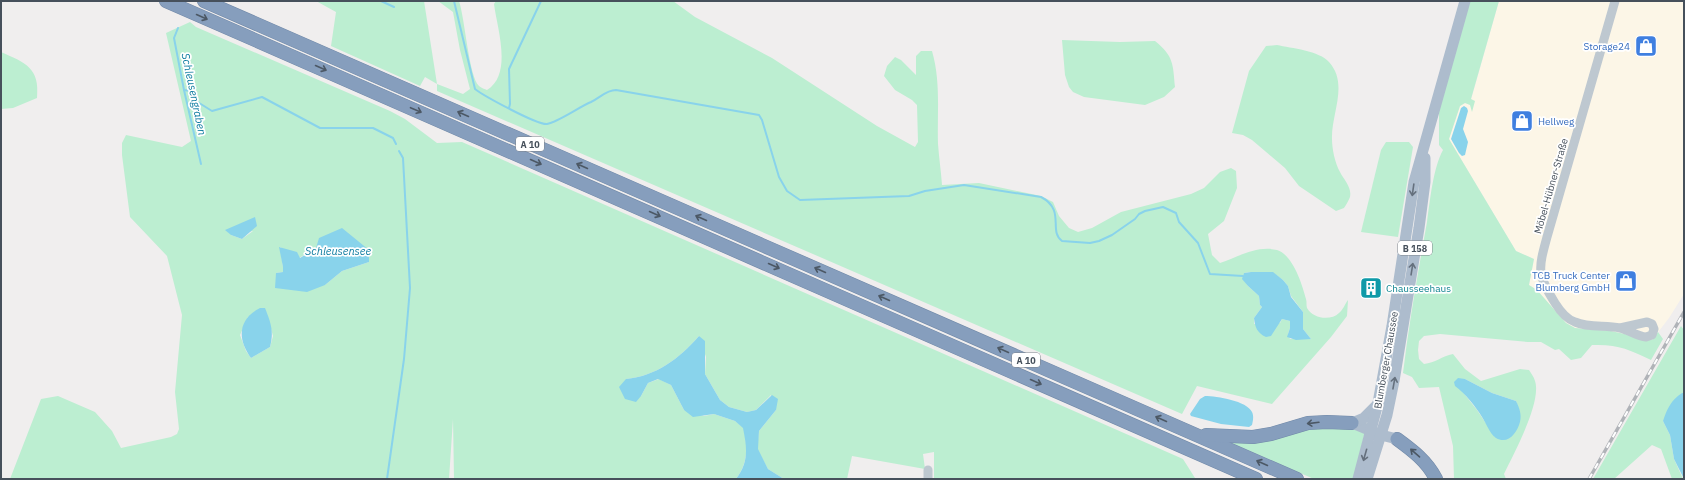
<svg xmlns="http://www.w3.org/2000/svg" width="1685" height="480" viewBox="0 0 1685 480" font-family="'IBM Plex Sans',sans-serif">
<rect width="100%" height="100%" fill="#f0eeee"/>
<polygon fill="#fcf6e7" points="1499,1 1684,1 1684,294 1669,318 1652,340 1575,328 1566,323 1537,290 1529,285 1534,259 1516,251 1449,139 1460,106 1465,103 1471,105 1472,111 1471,100"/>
<g fill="#bceed1" fill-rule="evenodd">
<path d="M316,1H424L437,84L463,94L470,89L460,50L453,12L438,1H459C465,19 469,77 479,86C481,88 485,89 487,90C513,74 497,28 494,4L496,1H673L695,17L772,58L877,126L915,147L918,142L917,105L912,100L895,90L884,76L887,66L895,57L901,60L916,75V56L921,51H932C941,82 937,112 938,144C939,158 941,171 942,185L979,183L1041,196L1053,202L1059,216L1069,228L1078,232L1092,228L1121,212L1191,194L1204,188L1220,172L1231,168L1236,171L1237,188L1224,221L1208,234L1212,255L1220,263C1238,257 1257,245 1277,250C1293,255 1302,284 1306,299C1307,302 1306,305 1307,308C1313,319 1331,321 1339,313C1343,310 1345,304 1348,300L1347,316L1331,337L1272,404L1197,386L1182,414L437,91V84L425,77L420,86L331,46L336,12ZM1251,272H1272L1283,280L1288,286L1291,296L1303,312V329L1311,339H1290L1288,334L1290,328V321L1282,319L1280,323L1254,324V318L1262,307L1260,305L1259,296L1248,286L1243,279L1244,273Z"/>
<path d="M1469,1H1499L1471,99L1475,101L1472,112L1470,105L1465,103L1460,106L1449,139L1516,251L1534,259L1529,285L1537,290L1566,323L1575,328L1611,331L1652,340L1658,332L1663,339L1651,360C1628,349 1618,344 1592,345L1581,358L1571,360L1559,349L1555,350L1541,342H1528L1440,334L1424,336L1419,341L1418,350L1419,359L1424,364C1435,363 1442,356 1453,354L1465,369L1481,381L1520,369L1529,370C1531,373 1534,377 1535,381C1542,402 1514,453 1504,474L1506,479H1454L1453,446L1439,387L1419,388L1412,377L1403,373C1409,323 1418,272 1427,222C1430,201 1433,168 1443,150L1439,145V106ZM1465,379L1492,393L1516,401L1520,413V422L1495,437L1477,410L1462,391Z"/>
<path d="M190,22L196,27L390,111L405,119L437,143L462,142L1183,459L1195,478L1198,479H934V452L923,454L925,469L852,456L847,479H784L768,469L757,449L759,431L776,410L771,395L756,410L747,412L729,407L720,400L705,374L706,357L699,336C679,359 656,376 626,379L641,396L648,383L659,379L671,385L684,410L704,416L714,414L735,421L744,428C747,448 749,461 736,479H454L453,419L449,479H10L41,399L58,396L95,412L112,431L121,448L171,437L177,434L179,429L175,392L182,315L167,256L130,217L122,155V143L126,135L182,147L191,141L166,33ZM253,231L242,239L231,235ZM280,247L299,258L316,248L369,262L342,271L325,285L276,273L283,272V267ZM248,317L271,329L273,336L270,347L251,358L246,351L240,335Z"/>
<path d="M1062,40L1120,42L1155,41C1174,56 1173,65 1175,87L1164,97L1145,105L1084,97L1073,92L1069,87L1065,75Z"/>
<path d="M1277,45C1291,48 1320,51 1329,62C1349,84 1331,114 1332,139C1332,149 1335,163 1340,172C1344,180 1352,187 1350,197C1349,200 1346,205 1344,208L1336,211L1299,186L1285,168L1252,140L1243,135L1232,133L1249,71L1266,46Z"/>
<path d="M1,52C26,63 40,68 37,98L13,108L1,109Z"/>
<polygon points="1386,142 1409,142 1413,147 1398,237 1361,232 1381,150"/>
<polygon points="1681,326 1684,330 1684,393 1682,393 1663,421 1670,435 1674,459 1683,479 1672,479 1661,449 1652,445 1614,479 1593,479"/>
<polygon points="1319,425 1365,431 1354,479 1314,479 1224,440"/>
</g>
<g fill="#89d3eb">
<polygon points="1464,106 1467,108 1468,111 1463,129 1468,142 1465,155 1462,156 1459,153 1451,139 1461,108"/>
<polygon points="255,217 257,226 242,239 231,235 225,230"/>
<polygon points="342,228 369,250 369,262 342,271 325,285 307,292 275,288 276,273 283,272 283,267 279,247 297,252 300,258 316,248 319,238"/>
<path d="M1251,272H1273L1283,280L1288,286L1291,297L1303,312V329L1311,339L1296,340L1287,337L1290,328V321L1282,319L1271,336L1266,337C1257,333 1255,327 1254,318L1262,307L1260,305L1259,296L1248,286L1242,279L1244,273Z"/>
<path d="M260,308H265C271,323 274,332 270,347L251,358C237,339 238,319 260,308Z"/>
<path d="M699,336L705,341V374L720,400L729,407L747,412L756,410L772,395L778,399L776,410L759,431L758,449L768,469L784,479H736C749,462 747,448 743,428L735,421L714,414L693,417L684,410L671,385L658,379L648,383L641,396L636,402L625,399L619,387L626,379C656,376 679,359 699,336Z"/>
<path d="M1458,378L1465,379L1492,393L1516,401C1519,407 1522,414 1520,422C1517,433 1508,445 1496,438C1490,434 1486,423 1482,417C1475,406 1466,394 1455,386L1454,382Z"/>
<path d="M1682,393H1684V479L1674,459L1670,435L1663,421C1667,409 1671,400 1682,393Z"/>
<path d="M1205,396C1217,396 1247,401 1252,412C1254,416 1253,421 1252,425L1249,427L1221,424L1191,416L1190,414L1200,399Z"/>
</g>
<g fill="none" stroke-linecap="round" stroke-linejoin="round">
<g stroke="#89d3eb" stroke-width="2">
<polyline points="381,1 394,7"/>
<path d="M454,1L475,89C484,96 537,125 547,124C558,122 579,107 591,102C600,98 606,90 616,90L759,115L762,120L779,177L787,191L800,200L909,196L925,191L964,185L1041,197C1066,210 1048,231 1062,241L1090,243L1099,241L1112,235L1135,219L1139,214L1145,211L1163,207L1176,213L1179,222L1198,243L1210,274L1243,276"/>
<polyline points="178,28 174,38 184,90 201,164"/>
<polyline points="184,90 191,91 196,101 212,111 262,97 320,128 373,128 393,138 396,144"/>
<polyline points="509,108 510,104 509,69 541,1"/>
<polyline points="387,479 404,359 410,288 403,158 399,151"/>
</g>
<g stroke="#7189a8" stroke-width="14">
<g id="highway">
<polyline points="166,1 1256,479"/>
<polyline points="204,1 1297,479"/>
<polyline points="1206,435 1253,437 1271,434 1308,423 1327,422 1352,423"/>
<path d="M1397,439C1412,450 1427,461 1436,479"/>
</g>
</g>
<g stroke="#bec8d0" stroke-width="9">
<path d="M1615,1L1547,237C1538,270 1537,274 1555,303C1560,311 1566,319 1575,322C1589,328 1605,325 1620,328C1629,330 1637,336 1646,337L1652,335L1654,329L1652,324L1647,322L1620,328"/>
<polyline points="928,470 928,479"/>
</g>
<g stroke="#adbccd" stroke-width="11">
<polyline points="1352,423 1381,435 1397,439"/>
<polyline points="1352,423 1364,418 1378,404"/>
<polyline points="1358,479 1378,403 1392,326 1414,182 1465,1"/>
<polyline points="1367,479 1387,415 1394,381 1419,228 1425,182 1425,158"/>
</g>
<use href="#highway" stroke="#869ebd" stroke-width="13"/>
<g stroke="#b0b3b8" stroke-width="3.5">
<polyline id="rail" points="1589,479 1684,312"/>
</g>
<use href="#rail" stroke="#fff" stroke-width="2" stroke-dasharray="6" stroke-linecap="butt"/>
</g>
<defs><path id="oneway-shaft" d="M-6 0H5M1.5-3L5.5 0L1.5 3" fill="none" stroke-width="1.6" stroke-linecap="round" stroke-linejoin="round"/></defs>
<g stroke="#4c5865">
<use href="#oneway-shaft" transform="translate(202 17) rotate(24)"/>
<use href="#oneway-shaft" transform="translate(321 68) rotate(24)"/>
<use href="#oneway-shaft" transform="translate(416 110) rotate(23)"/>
<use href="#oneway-shaft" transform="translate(463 114) rotate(-156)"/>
<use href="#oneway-shaft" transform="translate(536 162) rotate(24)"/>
<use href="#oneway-shaft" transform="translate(582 166) rotate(-156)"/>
<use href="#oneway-shaft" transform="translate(655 214) rotate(24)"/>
<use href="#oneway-shaft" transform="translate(701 218) rotate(-156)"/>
<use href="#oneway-shaft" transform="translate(774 266) rotate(24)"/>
<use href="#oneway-shaft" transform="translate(820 270) rotate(-156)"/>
<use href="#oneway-shaft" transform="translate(884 298) rotate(-156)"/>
<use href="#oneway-shaft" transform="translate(1003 350) rotate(-156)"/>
<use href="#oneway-shaft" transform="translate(1036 382) rotate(24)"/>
<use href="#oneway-shaft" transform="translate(1161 419) rotate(-156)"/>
<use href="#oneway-shaft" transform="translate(1313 423) rotate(173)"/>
<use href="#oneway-shaft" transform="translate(1415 453) rotate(-139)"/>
<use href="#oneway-shaft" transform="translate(1262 463) rotate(-156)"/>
</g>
<g stroke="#65707d">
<use href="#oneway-shaft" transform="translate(1413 190) rotate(98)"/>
<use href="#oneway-shaft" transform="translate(1412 269) rotate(-81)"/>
<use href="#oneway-shaft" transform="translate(1394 383) rotate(-80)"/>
<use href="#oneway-shaft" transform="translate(1365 455) rotate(106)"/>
</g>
<defs>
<g id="shop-square" transform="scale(1.15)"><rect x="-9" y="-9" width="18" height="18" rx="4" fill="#3f7fe0" stroke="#fff"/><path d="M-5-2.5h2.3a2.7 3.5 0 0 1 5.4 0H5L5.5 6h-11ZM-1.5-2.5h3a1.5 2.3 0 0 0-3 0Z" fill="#fff"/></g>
<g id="building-square" transform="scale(1.15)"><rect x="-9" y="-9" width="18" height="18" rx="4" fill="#0f9aa8" stroke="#fff"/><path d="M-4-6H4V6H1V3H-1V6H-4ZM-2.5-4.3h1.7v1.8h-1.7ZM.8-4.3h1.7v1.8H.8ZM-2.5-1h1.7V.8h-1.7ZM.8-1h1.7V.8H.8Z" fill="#fff"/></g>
</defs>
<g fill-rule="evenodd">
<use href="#shop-square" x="1646" y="46"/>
<use href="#shop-square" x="1522" y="121"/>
<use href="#shop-square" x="1626" y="281"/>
<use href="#building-square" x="1371" y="288"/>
</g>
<g text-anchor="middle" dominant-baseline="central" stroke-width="3.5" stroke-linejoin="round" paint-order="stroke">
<g fill="#fff" stroke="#7e848c" stroke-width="1">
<rect x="516" y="137" width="28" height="14" rx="3"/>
<rect x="1398" y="241" width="34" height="14" rx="3"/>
<rect x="1012" y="353" width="28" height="14" rx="3"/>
</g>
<g font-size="9" font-weight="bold" fill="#46505b">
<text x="530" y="144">A 10</text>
<text x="1415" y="248">B 158</text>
<text x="1026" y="360">A 10</text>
</g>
<g font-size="10" fill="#366cbe" stroke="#fff" text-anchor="end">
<text x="1630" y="46">Storage24</text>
<text x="1538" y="121" text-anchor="start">Hellweg</text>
<text x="1610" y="275">TCB Truck Center<tspan x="1610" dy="12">Blumberg GmbH</tspan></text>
</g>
<g font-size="10" fill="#46505b" stroke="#fff">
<text transform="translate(1551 186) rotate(-74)">Möbel-Hübner-Straße</text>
<text transform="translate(1386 360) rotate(-80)">Blumberger Chaussee</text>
</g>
<g font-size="10" fill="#0d838f" stroke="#fff" text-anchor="start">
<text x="1386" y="288">Chausseehaus</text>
</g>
<g font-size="11" font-style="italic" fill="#0d7ba0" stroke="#fff">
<text transform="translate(194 94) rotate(78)">Schleusengraben</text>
<text x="338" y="251">Schleusensee</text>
</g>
</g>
<rect width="1685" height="480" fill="none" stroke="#46505b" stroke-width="4"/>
</svg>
